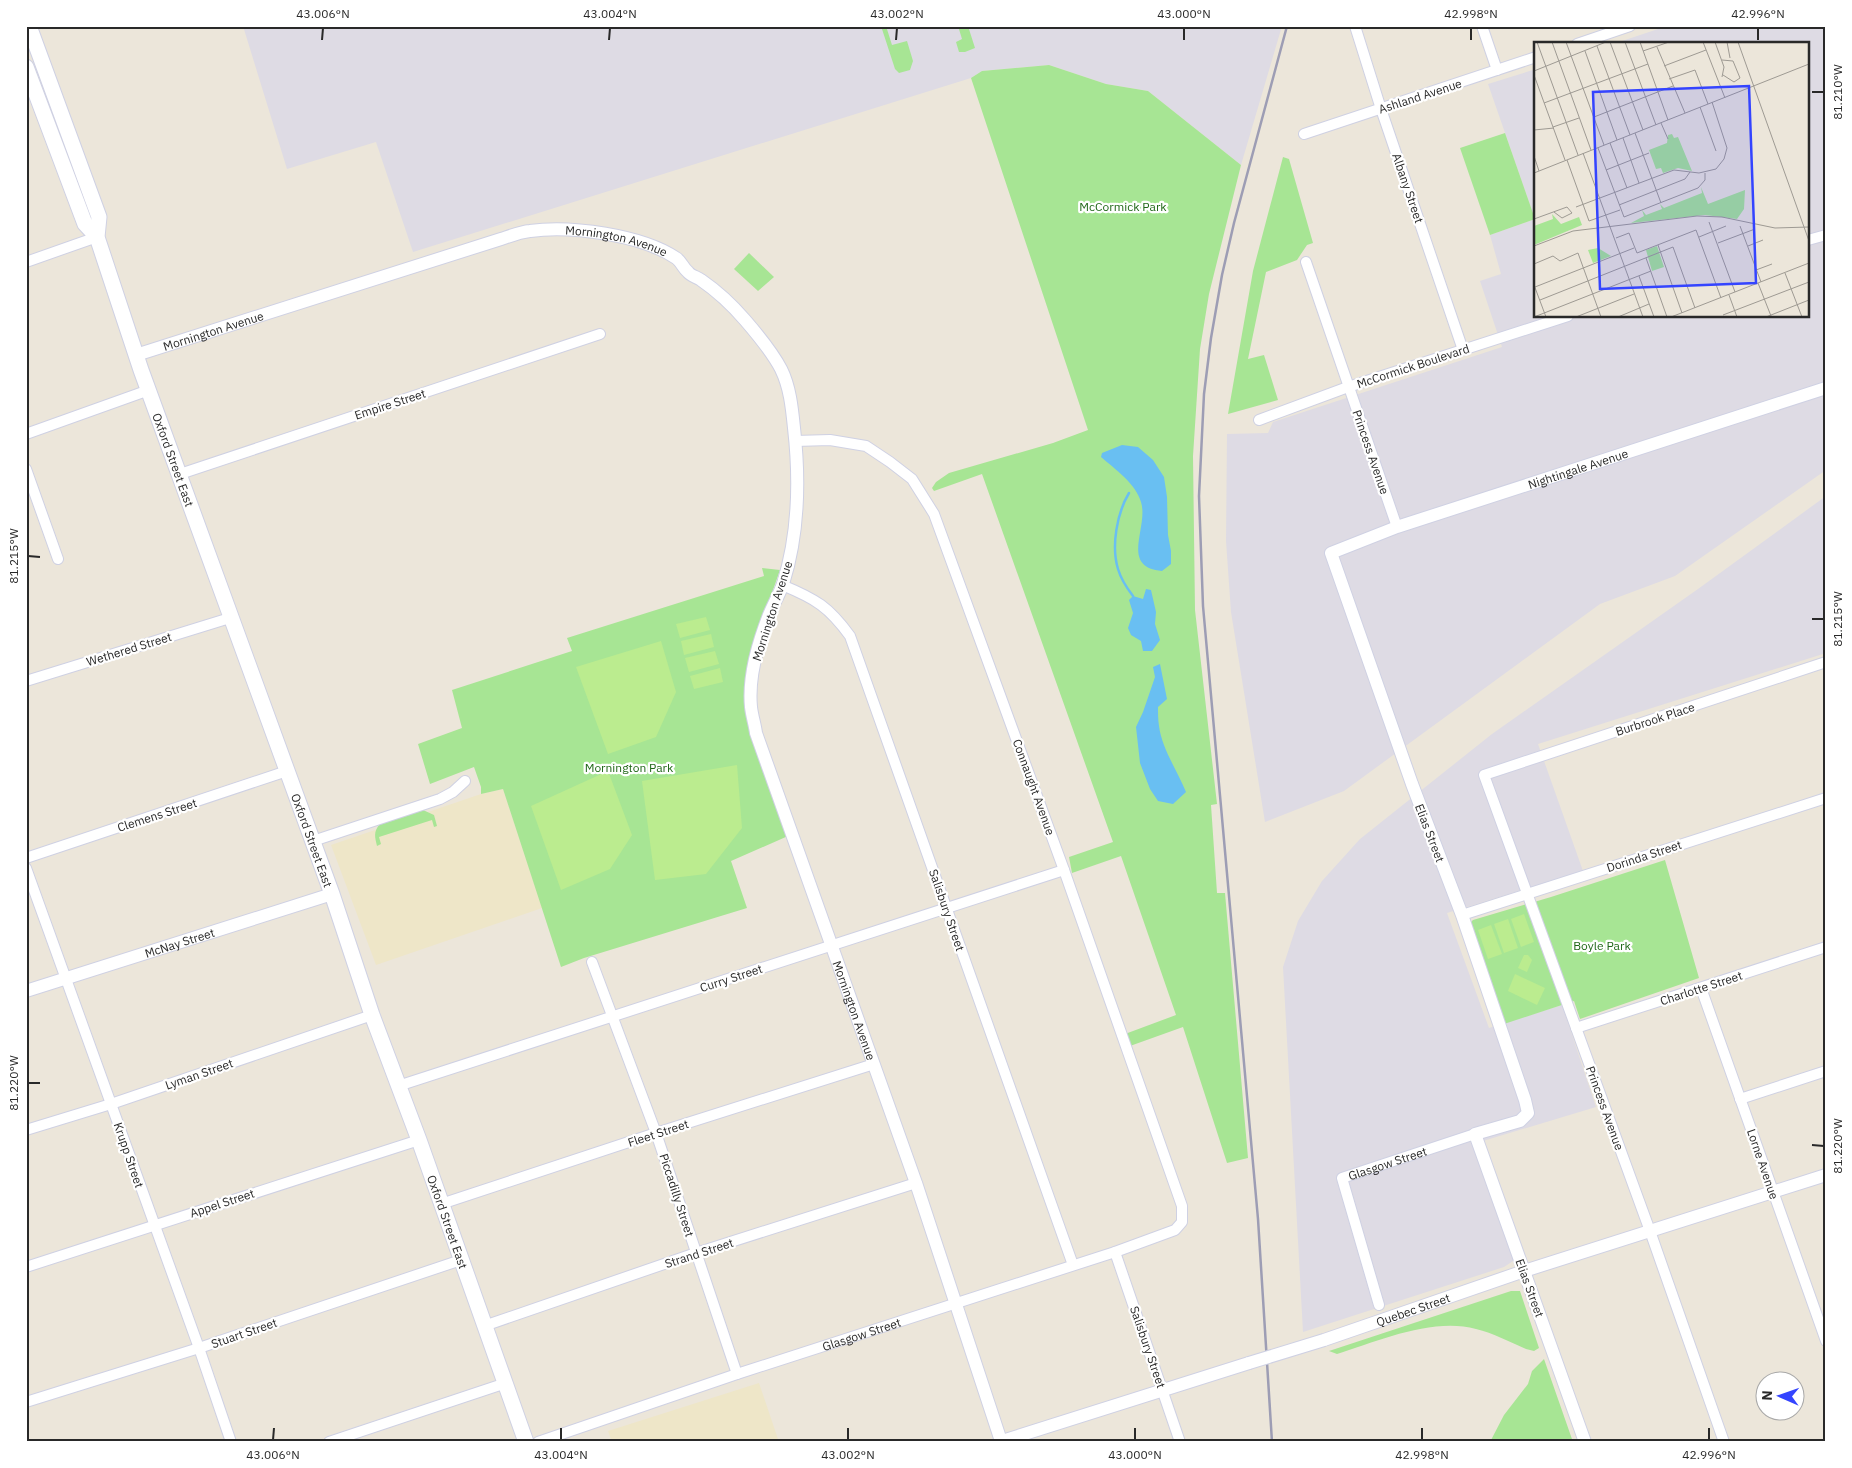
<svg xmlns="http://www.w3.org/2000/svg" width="1852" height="1468" viewBox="0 0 1852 1468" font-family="'IBM Plex Sans',sans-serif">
<rect width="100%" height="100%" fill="#ece6da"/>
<g fill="#dedbe4">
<polygon points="243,26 1282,26 1241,165 1148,91 1106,84 1049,65 982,71 971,78 413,252 376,142 287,169"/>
<polygon points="1667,26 1826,26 1826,470 1675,576 1600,604 1344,791 1265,822 1231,612 1226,541 1227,434 1268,433 1273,422 1502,347 1480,281 1501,274 1490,235 1535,219 1488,84 1536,69 1536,316 1808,316 1808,44 1613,44"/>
<polygon points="1826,496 1826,653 1538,744 1583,871 1447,913 1489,1028 1562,1005 1596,1107 1483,1141 1522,1255 1504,1267 1303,1332 1283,967 1298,921 1322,881 1360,839 1492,734 1698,589"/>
</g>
<g fill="#eee6c8">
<polygon points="503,789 542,908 376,965 331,845 481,794"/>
<polygon points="759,1383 779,1442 612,1442 608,1431"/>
</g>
<g fill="#a7e594">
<polygon points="881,26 886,26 892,45 907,41 913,61 910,70 899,73 895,69"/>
<polygon points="958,26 968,26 975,48 965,52 959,52 956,42 962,39"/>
<polygon points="1049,65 1106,84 1148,91 1241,165 1209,294 1200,349 1193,456 1195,610 1217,804 1211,805 1217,893 1225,893 1248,1158 1227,1163 1183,1027 1130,1046 1125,1034 1176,1015 1121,856 1072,873 1069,857 1113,842 982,474 934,491 932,488 936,482 949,473 1053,443 1088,430 971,78 982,71"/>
<polygon points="1505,133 1535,219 1490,235 1460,148"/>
<polygon points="1283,157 1289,159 1313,243 1307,245 1297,260 1266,272 1248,359 1264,355 1278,400 1228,414 1253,271"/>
<polygon points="749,253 774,277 758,291 734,269"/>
<polygon points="762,568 780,570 751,653 747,673 788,836 731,861 747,908 584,958 561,967 503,789 481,794 481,787 474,767 430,784 418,744 462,728 452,690 572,651 567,638 764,576"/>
<path d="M423,810L434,815L437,826L434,827L432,820L379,837L381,844L377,846C375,837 373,832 380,824Z"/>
<polygon points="1665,860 1699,978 1580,1019 1574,1001 1504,1024 1470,923 1473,920 1551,897"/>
<path d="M1511,1291H1520L1539,1348L1534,1351L1526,1349C1510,1342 1493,1333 1476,1329C1433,1317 1378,1341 1337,1354L1329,1351Z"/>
<polygon points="1544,1359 1573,1442 1490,1442 1504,1415 1528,1384 1532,1371"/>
</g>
<g fill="#bbec8f">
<polygon points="706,617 710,630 680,638 676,624"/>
<polygon points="711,634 714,647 684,655 681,641"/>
<polygon points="661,641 676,692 656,737 608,754 576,667"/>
<polygon points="715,651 719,664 689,672 685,658"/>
<polygon points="720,668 723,682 694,689 690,676"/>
<polygon points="737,765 742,828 706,874 655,880 642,781"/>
<polygon points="608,771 632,835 610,869 561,890 531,806"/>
<polygon points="1524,914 1534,942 1521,947 1511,919"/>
<polygon points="1508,919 1518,948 1504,953 1494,924"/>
<polygon points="1491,925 1502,954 1488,959 1478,930"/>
<polygon points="1524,955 1528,955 1532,960 1527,972 1518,968"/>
<polygon points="1515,974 1545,988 1537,1005 1508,991"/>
</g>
<g fill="#69bff2">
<path d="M1122,445L1138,447L1153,460L1164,477L1167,497L1168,535L1171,551V564L1162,571C1119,567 1149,527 1141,502C1136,484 1115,469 1101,457L1102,453Z"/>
<polygon points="1146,589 1151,590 1156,612 1155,624 1160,640 1152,651 1143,651 1141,641 1131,635 1128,628 1133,613 1129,600 1133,596 1143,599"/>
<path d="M1160,664L1167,699L1158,707C1158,713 1158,720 1159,726C1162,749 1177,770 1186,792L1173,804L1158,801L1150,789L1140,763L1136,727L1143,712L1155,677L1153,667Z"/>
</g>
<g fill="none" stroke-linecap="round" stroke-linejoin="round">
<path stroke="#69bff2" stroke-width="2.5" d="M1129,493C1117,513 1111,546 1118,569C1121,579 1126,587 1133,596"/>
<g stroke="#cfd1e3" stroke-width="12">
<g id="minor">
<polyline points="1355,26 1381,109 1463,350"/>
<polyline points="1482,26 1497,70"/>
<polyline points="1577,44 1630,26"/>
<polyline points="1304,134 1536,57"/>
<polyline points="1808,240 1826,235"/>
<polyline points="26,262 97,237"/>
<polyline points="1306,262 1397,527"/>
<polyline points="1259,420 1348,387 1568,316"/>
<polyline points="26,434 149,390"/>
<polyline points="26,469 58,559"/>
<polyline points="180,474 600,334"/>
<path d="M782,585C816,599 829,607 850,636L1073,1265"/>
<polyline points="26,681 233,617"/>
<polyline points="313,841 440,799 453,792 465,781"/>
<polyline points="26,858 287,771"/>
<polyline points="26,868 199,1348 231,1442"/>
<polyline points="1462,915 1826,798"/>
<polyline points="592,962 656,1133 737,1374"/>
<polyline points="1701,988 1826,1341"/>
<polyline points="1576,1028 1826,947"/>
<polyline points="398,1086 1064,870"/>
<polyline points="1740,1099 1826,1071"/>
<polyline points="26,1130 111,1104 372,1015"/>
<polyline points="441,1204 656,1133 874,1064"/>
<polyline points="1115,1252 1180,1442"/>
<polyline points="26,1267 419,1140"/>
<path id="s1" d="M1379,1305L1342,1178L1475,1134"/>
<polyline points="484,1326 696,1253 916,1183"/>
<polyline points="26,1402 199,1348 461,1260"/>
<polyline points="329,1442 506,1383"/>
<path id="s2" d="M538,1442L737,1374L1115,1252L1175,1230L1182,1222V1206L1064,870L934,514L912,479L890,462L866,446L830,440L795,441"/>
<polyline points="1724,1442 1650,1231 1484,775 1826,662"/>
</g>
</g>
<g stroke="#cfd1e3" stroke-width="14">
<g id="tertiary">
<path id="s3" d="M136,355L501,239C510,236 520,232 530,231C570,225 642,235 676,258C681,261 683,268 688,272C691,276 697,277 701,280C717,291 733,306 745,320C758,335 772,352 781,369C790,387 792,408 794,428C800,481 799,533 783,584C779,595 773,605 769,615C758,643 748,676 751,707C752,716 755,725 756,733L916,1183L1001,1441"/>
<path id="s4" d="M26,991L332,894"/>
<path id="s5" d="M1324,1340L1524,1271L1826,1175"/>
<polyline points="999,1442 1249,1363"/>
<path id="s6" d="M1585,1442L1475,1134L1520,1121L1528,1113L1525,1100L1462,915L1412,784L1331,553L1397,527L1826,388"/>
</g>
</g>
<g stroke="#cfd1e3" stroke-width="17">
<g id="secondary">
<path id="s7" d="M29,26L99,217L97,237L141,370L332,894L372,1015L419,1140L526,1442"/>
<polyline points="26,67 85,224 97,237"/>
</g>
</g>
<use href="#minor" stroke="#fff" stroke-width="10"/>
<use href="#tertiary" stroke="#fff" stroke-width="12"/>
<use href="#secondary" stroke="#fff" stroke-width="15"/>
<polyline stroke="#9d9db4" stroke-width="2.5" points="1272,1442 1258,1219 1203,606 1199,496 1204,394 1211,338 1222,275 1234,223 1287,26"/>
<g stroke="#cfd1e3" stroke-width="14" stroke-linecap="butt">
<polyline id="tertiary-bridge" points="1249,1363 1324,1340"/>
</g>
<use href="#tertiary-bridge" stroke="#fff" stroke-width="12"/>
</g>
<path fill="none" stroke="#292929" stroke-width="2" d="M322,40L323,28M609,40L610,28M896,40L897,28M1184,40V28M1471,40V28M1758,40V28M1812,92H1824M28,556L40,557M1812,619H1824M28,1083H40M1812,1145L1824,1146M273,1440L274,1428M561,1440V1428M848,1440V1428M1135,1440V1428M1422,1440V1428M1709,1440V1428"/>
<g text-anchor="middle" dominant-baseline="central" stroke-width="4.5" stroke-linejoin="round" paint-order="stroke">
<g font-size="12" fill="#292929" stroke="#fff">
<text transform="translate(1420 96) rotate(-18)">Ashland Avenue</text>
<text transform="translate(1408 188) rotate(71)">Albany Street</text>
<text stroke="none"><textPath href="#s3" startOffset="501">Mornington Avenue</textPath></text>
<text stroke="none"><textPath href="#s3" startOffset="81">Mornington Avenue</textPath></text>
<text transform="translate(1413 366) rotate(-18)">McCormick Boulevard</text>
<text transform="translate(390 404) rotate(-18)">Empire Street</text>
<text transform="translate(1371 452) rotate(71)">Princess Avenue</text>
<text stroke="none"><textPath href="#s7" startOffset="459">Oxford Street East</textPath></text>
<text stroke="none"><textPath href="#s6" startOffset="1240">Nightingale Avenue</textPath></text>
<text transform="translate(772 611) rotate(-72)">Mornington Avenue</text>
<text transform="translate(129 649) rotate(-17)">Wethered Street</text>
<text transform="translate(1655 719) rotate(-18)">Burbrook Place</text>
<text transform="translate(1034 787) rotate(70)">Connaught Avenue</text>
<text transform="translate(157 815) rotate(-18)">Clemens Street</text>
<text transform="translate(1430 833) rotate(69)">Elias Street</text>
<text stroke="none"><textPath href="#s7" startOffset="864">Oxford Street East</textPath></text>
<text transform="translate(1644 856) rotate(-18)">Dorinda Street</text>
<text transform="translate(947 910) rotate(71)">Salisbury Street</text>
<text stroke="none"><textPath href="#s4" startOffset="161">McNay Street</textPath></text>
<text transform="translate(731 978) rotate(-18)">Curry Street</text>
<text transform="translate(1701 988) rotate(-18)">Charlotte Street</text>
<text stroke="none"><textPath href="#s3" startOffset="1386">Mornington Avenue</textPath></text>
<text transform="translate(199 1074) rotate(-19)">Lyman Street</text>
<text transform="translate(1605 1108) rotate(70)">Princess Avenue</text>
<text transform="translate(658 1133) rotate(-18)">Fleet Street</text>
<text transform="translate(129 1155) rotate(71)">Krupp Street</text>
<text stroke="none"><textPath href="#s1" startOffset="180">Glasgow Street</textPath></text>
<text transform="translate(1763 1164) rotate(71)">Lorne Avenue</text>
<text transform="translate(677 1195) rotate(72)">Piccadilly Street</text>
<text transform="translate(222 1203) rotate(-18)">Appel Street</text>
<text stroke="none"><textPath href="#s7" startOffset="1269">Oxford Street East</textPath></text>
<text transform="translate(699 1253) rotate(-18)">Strand Street</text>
<text transform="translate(1530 1288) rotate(70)">Elias Street</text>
<text stroke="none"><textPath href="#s5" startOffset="94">Quebec Street</textPath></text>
<text transform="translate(244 1333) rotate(-19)">Stuart Street</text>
<text stroke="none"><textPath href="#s2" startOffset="341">Glasgow Street</textPath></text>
<text transform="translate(1148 1347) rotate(71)">Salisbury Street</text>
</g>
<g font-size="12" fill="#1f6717" stroke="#fff">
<text x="1123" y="206">McCormick Park</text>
<text x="629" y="767">Mornington Park</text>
<text x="1602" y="945">Boyle Park</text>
</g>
</g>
<g transform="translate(1534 42)">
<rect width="275" height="275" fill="#ece6da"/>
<path d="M138,92L140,96L144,95L158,129L144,126L129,131L127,126L122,127L115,108L133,101L134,93ZM167,145L174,162L211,148L210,167L203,177L171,173L97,181L110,174L108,168L112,173L128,167L126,162L130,166L168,151ZM18,172L27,182L45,175L48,183L0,203V184L19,177ZM123,204L130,225L118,229L112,208ZM64,206L77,214L59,221L54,208Z" fill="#a7e594"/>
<path fill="none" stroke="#9e9a93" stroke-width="1" d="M3,0L44,113M18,0L57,108M32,0L70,103M76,0L109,88M91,0L122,83M106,0L134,78M169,0L191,56M181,0L190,25L188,35M193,0L196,16M204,0L275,199M63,4L96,93M123,5L151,71M51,9L83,98M109,9L135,0M188,18L199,19L206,36L200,40L189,33M130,24L172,8M0,29L72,0M0,33L31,118M135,37L161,28L174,62M217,45L275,22M10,61L114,22M166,65L182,109M60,75L139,44M127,81L134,97M19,85L45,76M0,88L20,86M101,91L127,161M89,96L105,141M76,101L93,146M64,106L90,175L164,146L171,138V131M49,111L109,275M0,114L5,129M33,118L55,179L86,168M72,128L115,111M0,131L217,45M85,163L151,137L156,130M42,165L140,128L165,131L182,127L190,117L193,106L178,60M0,177L33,165L38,171L28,176L20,170M175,180L201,250M206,184L227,240M165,195L192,184M82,196L95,191L103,211L162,188L187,256M184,201L221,187M124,203L148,271M0,204L39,189L163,174L188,175L241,186L275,185M214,204L229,198M112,216L133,275M0,222L19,214L26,219L44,211L67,275M222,228L238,222M251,231L268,275M105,234L120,275M224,241L237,274M0,243L12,275M1,245L100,206M195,253L203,275M6,258L139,205L161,266M189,273L275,240M0,275L117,229M42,275L100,252M84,275L115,262M137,275L275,221M232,275L275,258"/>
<path fill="#3444ff" fill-opacity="0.15" stroke="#3444ff" stroke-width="2.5" d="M215,44L222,241L66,247L59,50Z"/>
<rect width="275" height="275" fill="none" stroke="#292929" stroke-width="2.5"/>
</g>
<rect width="1852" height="1468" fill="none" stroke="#ffffff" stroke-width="55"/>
<g transform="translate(1780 1396) rotate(272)"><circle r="24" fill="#ffffff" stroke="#a9a9a9"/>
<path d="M0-4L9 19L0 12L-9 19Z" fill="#3444ff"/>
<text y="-8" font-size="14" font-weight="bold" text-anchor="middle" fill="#292929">N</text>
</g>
<rect x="28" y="28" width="1796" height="1412" fill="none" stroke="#292929" stroke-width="2"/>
<g font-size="12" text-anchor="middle" fill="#292929">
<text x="323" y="18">43.006°N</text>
<text x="610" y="18">43.004°N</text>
<text x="897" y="18">43.002°N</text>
<text x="1184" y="18">43.000°N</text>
<text x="1471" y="18">42.998°N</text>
<text x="1758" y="18">42.996°N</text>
<text transform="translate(1838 92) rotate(-90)" y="4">81.210°W</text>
<text transform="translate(14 556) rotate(-90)" y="4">81.215°W</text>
<text transform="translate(1838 619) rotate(-90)" y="4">81.215°W</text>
<text transform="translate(14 1083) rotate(-90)" y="4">81.220°W</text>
<text transform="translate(1838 1146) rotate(-90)" y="4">81.220°W</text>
<text x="273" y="1459">43.006°N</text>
<text x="561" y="1459">43.004°N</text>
<text x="848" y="1459">43.002°N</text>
<text x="1135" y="1459">43.000°N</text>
<text x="1422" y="1459">42.998°N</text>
<text x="1709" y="1459">42.996°N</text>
</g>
</svg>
